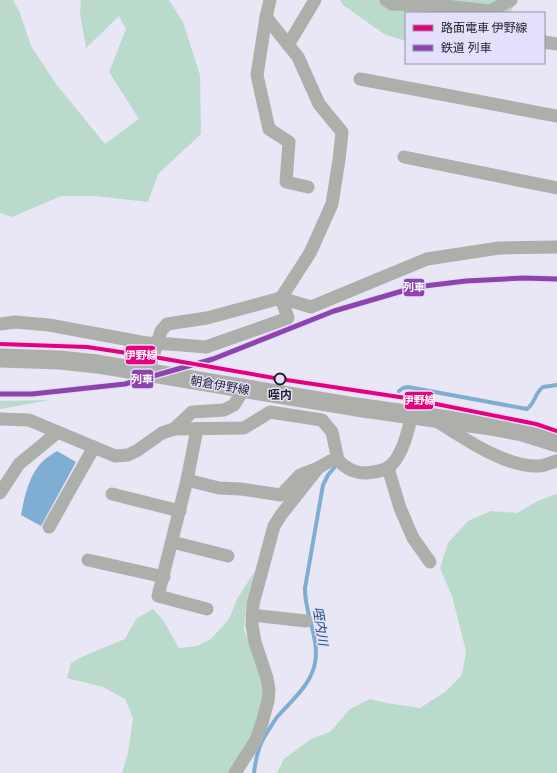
<svg xmlns="http://www.w3.org/2000/svg" width="557" height="773" viewBox="0 0 557 773" font-family="Manrope,'Noto Sans JP',sans-serif">
<rect width="100%" height="100%" fill="#e9e6f6"/>
<g fill="#badacb">
<polygon points="0,0 13,0 20,13 31,46 56,84 105,144 139,119 109,72 126,29 119,16 86,48 80,13 81,0 169,0 183,22 200,75 201,134 158,174 148,202 95,196 61,196 12,217 0,213"/>
<polygon points="340,0 517,0 510,13 406,13 406,41 384,34 343,5"/>
<polygon points="50,400 0,409 0,401"/>
<polygon points="557,494 557,773 277,773 284,759 311,739 330,732 350,709 370,699 386,703 420,708 445,692 462,675 466,651 452,596 440,568 448,543 468,521 491,511 517,513 540,500"/>
<polygon points="255,571 246,604 244,630 256,655 266,699 258,726 230,773 122,773 128,753 133,718 125,699 103,687 67,678 71,663 86,655 125,639 136,619 153,609 163,620 179,648 197,646 211,639 229,619 237,599"/>
</g>
<path fill="#80add3" d="M57,451L76,462L41,526L21,515C24,498 29,475 42,462C46,458 52,454 57,451Z"/>
<g fill="none" stroke-linecap="round" stroke-linejoin="round">
<g stroke="#80add3" stroke-width="4">
<path d="M399,391L403,388L408,387L527,409C536,402 534,394 543,387L557,385"/>
<path d="M254,773C255,765 256,757 259,749C261,740 272,725 277,717C291,701 311,685 315,663C320,639 304,612 305,588L323,485L328,475L334,468"/>
</g>
<g stroke="#adafab" stroke-width="13">
<polyline points="270,0 266,17 298,57 319,104 342,132 339,160 332,204 310,253 281,298"/>
<polyline points="386,0 392,4 445,6 490,11 511,0"/>
<polyline points="266,17 257,75 269,129 289,142 286,182 308,187"/>
<polyline points="544,42 557,44"/>
<polyline points="288,45 315,0"/>
<polyline points="360,79 557,116"/>
<polyline points="404,157 557,188"/>
<polyline points="0,324 15,322 49,325 146,343"/>
<polyline points="169,344 206,347 288,318 281,298"/>
<polyline points="148,372 161,331 167,324 207,318 281,298 311,307 427,259 499,248 557,247"/>
<polyline points="0,419 29,420 115,456 128,455 138,450 162,433 174,429 192,412 224,410 234,405 244,389"/>
<path d="M435,420C462,437 506,468 539,466C545,466 551,462 557,461"/>
<polyline points="174,429 244,428 270,412 322,420 332,432 338,460"/>
<polyline points="388,468 400,508 413,538 430,562"/>
<polyline points="187,480 197,429"/>
<polyline points="0,493 19,464 58,432"/>
<polyline points="112,494 180,511"/>
<polyline points="49,527 94,447"/>
<polyline points="172,542 228,556"/>
<polyline points="88,560 164,577"/>
<polyline points="207,609 158,596 187,480 219,488 241,489 281,495 300,475 318,468"/>
<polyline points="252,615 306,621"/>
<path d="M235,773L256,740L262,723L268,701L269,690L267,678L255,642L252,625L253,604L274,526L281,515L318,468L330,461L338,460C345,468 354,473 366,473C373,472 380,472 387,468C402,460 408,430 412,415"/>
</g>
<polyline stroke="#adafab" stroke-width="19" points="0,358 60,360 97,364 356,407 491,426 522,432 557,443"/>
<polyline stroke="#adafab" stroke-width="13" points="146,343 169,344"/>
<g stroke="#e4e0fc" stroke-width="8">
<polyline id="rail-1" points="0,394 32,394 125,384 213,359 334,311 416,287 466,281 523,278 557,279"/>
</g>
<use href="#rail-1" stroke="#8e44ad" stroke-width="5"/>
<g stroke="#e4e0fc" stroke-width="7">
<polyline id="tram-1" points="0,344 87,347 154,357 280,379 406,398 536,424 557,431"/>
</g>
<use href="#tram-1" stroke="#e5007d" stroke-width="4"/>
</g>
<circle fill="#e4e0fc" stroke="#201e2a" stroke-width="2" cx="280" cy="379" r="5.5"/>
<g text-anchor="middle" dominant-baseline="central" stroke-width="3" stroke-linejoin="round" paint-order="stroke">
<g font-size="12" fill="#201e2a" stroke="#e4e0fc">
<text transform="translate(220 385) rotate(10)">朝倉伊野線</text>
</g>
<g font-size="12" font-weight="bold" fill="#201e2a" stroke="#e4e0fc">
<text x="280" y="394">咥内</text>
</g>
<g font-size="13" font-style="italic" fill="#1e5071" stroke="#e4e0fc">
<text transform="translate(321 626) rotate(82)">咥内川</text>
</g>
</g>
<g stroke="#e4e0fc" stroke-width="1.5">
<rect x="403" y="278" width="22" height="19" rx="4" fill="#8e44ad"/>
<rect x="125" y="345" width="31" height="20" rx="4" fill="#e5007d"/>
<rect x="131" y="369" width="23" height="20" rx="4" fill="#8e44ad"/>
<rect x="404" y="391" width="30" height="19" rx="4" fill="#e5007d"/>
</g>
<g font-size="11" text-anchor="middle" font-weight="bold" fill="#fff">
<text x="414" y="291">列車</text>
<text x="141" y="359">伊野線</text>
<text x="142" y="383">列車</text>
<text x="419" y="404">伊野線</text>
</g>
<rect x="405" y="12" width="140" height="52" fill="#e4e0fc" stroke="#9692a8"/>
<rect x="413" y="25" width="20" height="6" fill="#e5007d" stroke="#9692a8"/>
<text x="441" y="32" font-size="12" fill="#201e2a">路面電車 伊野線</text>
<rect x="413" y="45" width="20" height="6" fill="#8e44ad" stroke="#9692a8"/>
<text x="441" y="52" font-size="12" fill="#201e2a">鉄道 列車</text>
</svg>
